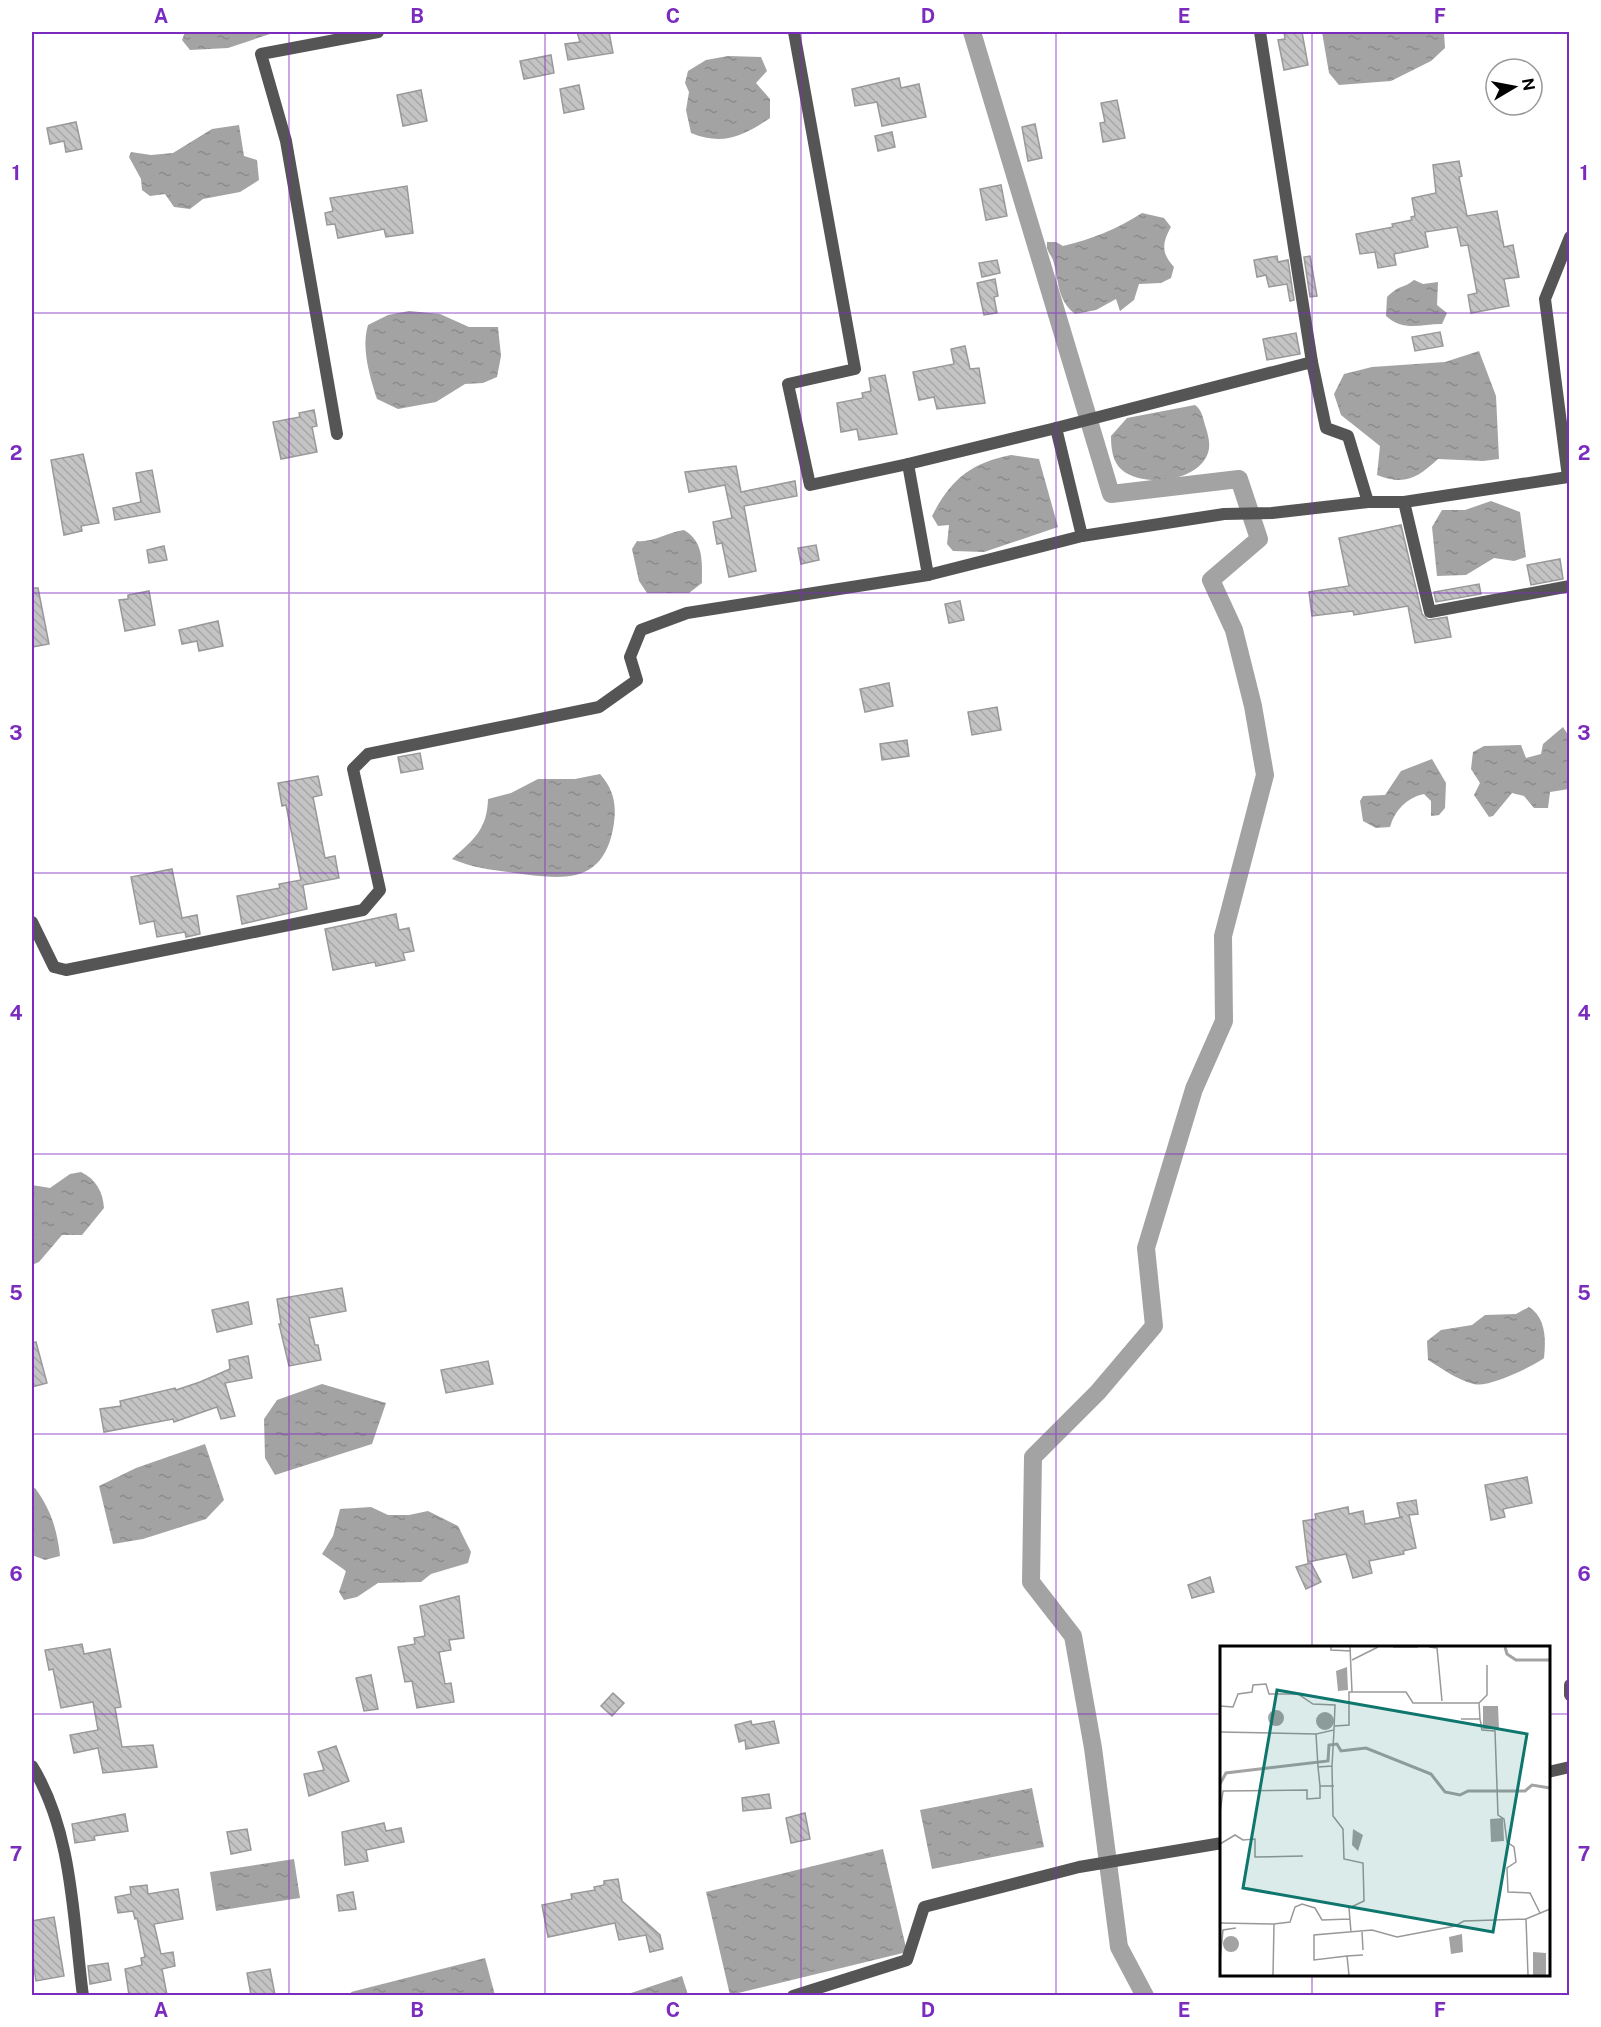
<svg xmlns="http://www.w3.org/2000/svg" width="1601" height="2027" viewBox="0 0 1601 2027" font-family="'Public Sans',sans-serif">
<defs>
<pattern id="water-ripples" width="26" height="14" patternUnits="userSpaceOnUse" patternTransform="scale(1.5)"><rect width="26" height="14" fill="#a3a3a3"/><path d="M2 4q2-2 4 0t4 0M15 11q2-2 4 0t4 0" fill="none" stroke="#8b8b8b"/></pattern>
<pattern id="building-back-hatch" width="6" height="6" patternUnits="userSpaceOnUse" patternTransform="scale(1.5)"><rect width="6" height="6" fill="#c4c4c4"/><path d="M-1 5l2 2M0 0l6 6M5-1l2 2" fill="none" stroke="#a7a7a7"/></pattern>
</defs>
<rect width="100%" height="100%" fill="#fff"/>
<g fill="url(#water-ripples)">
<polygon points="185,32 273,32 273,33 228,48 190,50 182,40"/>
<polygon points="1322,32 1444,32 1445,48 1431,61 1391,81 1339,85 1329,73"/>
<path d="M728,56L761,57L767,71L756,83L770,99V118C743,136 723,146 691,133L686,110L689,92L685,83L688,71L706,60Z"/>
<polygon points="239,125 244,156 257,160 259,180 240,192 203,199 190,209 174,207 165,194 150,196 142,190 141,179 129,157 131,152 151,155 173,153 212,129"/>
<path d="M1142,213L1164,218L1171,227C1162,243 1161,253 1174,267L1171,278L1161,283L1139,284L1134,300L1120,311L1116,299L1096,310L1075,314C1057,300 1059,281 1053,260C1050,253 1046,251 1047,242H1056L1063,246C1092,239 1117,229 1142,213Z"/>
<path d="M1414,280L1423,284L1438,282L1437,305L1447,313L1442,324C1420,324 1404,332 1386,316L1387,297C1400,284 1403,289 1414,280Z"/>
<path d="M409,311L440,314L469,327H498L501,356L497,377L483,383L465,384L436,402L398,409L377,399C370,377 361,348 368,325L388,315Z"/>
<path d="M1479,351L1496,396L1499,459L1483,461L1438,459C1417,478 1405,486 1377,475L1380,446L1341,415L1334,394L1344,374L1372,367L1445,362Z"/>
<path d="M1195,405C1202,410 1203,418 1205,425C1208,434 1211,445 1208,453C1198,482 1144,488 1122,470C1112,462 1111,447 1111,436L1127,418Z"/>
<path d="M1011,455L1039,459L1058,527L984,552L953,551L947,544L949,525L938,526L932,516C951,479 971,463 1011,455Z"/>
<polygon points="1491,501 1520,512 1526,557 1514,561 1494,558 1466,575 1437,576 1432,527 1442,510 1465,510"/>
<path d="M684,530C704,542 702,561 702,583L689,593H647L639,581L632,549L637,541C652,543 669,532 684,530Z"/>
<polygon points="1563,727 1569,736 1569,789 1550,792 1548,808 1534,808 1524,796 1512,793 1493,816 1489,817 1474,795 1480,783 1471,769 1473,752 1484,746 1521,745 1526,758 1541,754 1543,744"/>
<path d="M1432,759L1446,783L1445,808L1439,815L1431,816V801L1424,794C1406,798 1395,810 1390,827L1376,828L1363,821L1360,801L1363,796L1385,795L1401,771Z"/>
<path d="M600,774C615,791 617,807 613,829C602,886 560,879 515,873C493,870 473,868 452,859C474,839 487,830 488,799L511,793L538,779H575Z"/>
<path d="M81,1172C96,1179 103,1192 104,1208L82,1235H62L39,1262L32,1265V1185L50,1188L70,1174Z"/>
<path d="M1529,1307C1546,1318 1546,1339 1544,1358C1532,1367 1488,1388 1474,1384C1457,1380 1443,1369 1428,1360L1427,1341L1441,1330L1472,1325L1485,1315L1516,1314Z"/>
<polygon points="322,1384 386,1403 372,1444 275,1475 265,1458 264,1419 277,1400"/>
<polygon points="205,1444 224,1500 206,1519 143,1539 113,1544 99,1486 136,1468"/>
<path d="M35,1488C51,1510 57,1529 60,1556L45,1560L32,1555V1489Z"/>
<polygon points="371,1507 388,1515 409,1515 428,1511 458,1526 471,1552 468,1563 431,1574 421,1582 378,1583 357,1597 344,1600 339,1592 346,1571 322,1554 333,1536 340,1509"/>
<polygon points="1032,1788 1044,1847 932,1869 920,1810"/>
<polygon points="883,1849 907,1952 730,1995 706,1892"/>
<polygon points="294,1859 300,1898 216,1911 210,1872"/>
<polygon points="485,1958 495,1995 352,1995 351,1992"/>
<polygon points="682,1976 688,1995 625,1995"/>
</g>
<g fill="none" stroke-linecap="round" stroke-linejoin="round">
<polyline stroke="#a3a3a3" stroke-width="18" points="972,32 1111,494 1239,479 1259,539 1211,580 1234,630 1253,706 1265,775 1223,936 1224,1021 1194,1089 1146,1248 1154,1326 1098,1392 1033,1457 1031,1582 1073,1636 1093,1748 1119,1947 1145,1996"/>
</g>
<g fill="url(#building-back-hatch)" stroke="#999" stroke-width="1.5">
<polygon points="577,32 609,32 613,53 568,60 565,44 580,42"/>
<polygon points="1284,32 1302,32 1308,65 1284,70 1278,40 1285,39"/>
<polygon points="551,55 554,73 524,79 520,61"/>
<polygon points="899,78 901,88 919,84 926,117 882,126 877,102 855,106 852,89"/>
<polygon points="579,85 584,109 564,113 560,89"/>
<polygon points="421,90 427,121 403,126 397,95"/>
<polygon points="1117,100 1125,138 1103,142 1100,123 1105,122 1101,103"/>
<polygon points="76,122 82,149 66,152 64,141 50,144 47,128"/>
<polygon points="1035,124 1042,158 1028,161 1022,127"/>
<polygon points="892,132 895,147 878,151 875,136"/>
<polygon points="1459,161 1462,176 1459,177 1467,216 1497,211 1504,247 1513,245 1519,277 1504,279 1509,306 1471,313 1468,295 1477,293 1468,245 1461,246 1457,227 1425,232 1428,247 1394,254 1396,265 1378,268 1375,252 1360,254 1356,234 1393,227 1392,224 1412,220 1411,217 1415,216 1412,198 1436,193 1433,165"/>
<polygon points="1001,185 1007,216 986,220 980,189"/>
<polygon points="407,186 413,233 386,237 384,229 338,238 335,224 327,225 325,213 333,211 330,198"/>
<polygon points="1277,256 1278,262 1288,260 1294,300 1290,301 1287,284 1269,287 1266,275 1257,277 1254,260"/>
<polygon points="1310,256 1317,296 1310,297 1304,257"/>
<polygon points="997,260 1000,273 982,277 979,263"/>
<polygon points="995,279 998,296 994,297 997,313 984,315 977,283"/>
<polygon points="1440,332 1443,346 1415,351 1412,337"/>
<polygon points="1296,333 1300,354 1267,360 1263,339"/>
<polygon points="965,346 970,369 979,368 985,403 937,409 934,397 919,400 913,372 954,364 951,349"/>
<polygon points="885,375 897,434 859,440 857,429 841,432 837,403 863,398 862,393 871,391 869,378"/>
<polygon points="314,410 317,426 312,427 317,452 281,459 273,422 300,417 299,413"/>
<polygon points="83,454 99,523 81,526 82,531 64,535 51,460"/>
<polygon points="736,466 741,492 795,481 797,496 744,506 756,571 729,577 722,543 717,544 713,522 732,518 725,485 689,492 685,472"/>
<polygon points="152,470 160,512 115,520 113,508 141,502 136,473"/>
<polygon points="1401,525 1422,614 1428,620 1447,617 1451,637 1415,643 1408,606 1354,615 1353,611 1312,616 1309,592 1349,586 1339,538"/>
<polygon points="816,545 819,560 801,564 798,548"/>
<polygon points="164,546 167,560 149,563 147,550"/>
<polygon points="1560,559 1563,579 1531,585 1527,565"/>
<polygon points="1479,584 1481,594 1436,602 1434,592"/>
<polygon points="32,588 38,588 49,644 32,647"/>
<polygon points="149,591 155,625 125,631 119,600 128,599 128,595"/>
<polygon points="960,601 964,620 949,623 945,604"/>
<polygon points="218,621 223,646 199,651 197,641 182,644 179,630"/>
<polygon points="889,683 893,706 865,712 860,689"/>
<polygon points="997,707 1001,730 972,735 968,712"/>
<polygon points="907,740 909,756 882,760 880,744"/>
<polygon points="420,753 423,769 401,773 398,757"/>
<polygon points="318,776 322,795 313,797 325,858 335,856 339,878 303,885 307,909 242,924 237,896 280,888 279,884 301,880 286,805 282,806 278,783"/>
<polygon points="172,869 182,918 197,915 200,934 186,937 185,932 157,937 154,921 140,924 131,877"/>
<polygon points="396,914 399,930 409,928 414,951 403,953 405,960 376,966 375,962 333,970 325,929"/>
<polygon points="342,1288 346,1311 309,1318 315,1345 318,1345 321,1360 289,1366 279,1324 281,1324 277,1299"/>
<polygon points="248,1302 252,1324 217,1332 212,1310"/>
<polygon points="36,1342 47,1383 32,1387 32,1343"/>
<polygon points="248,1356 252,1378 225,1383 235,1416 221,1419 217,1407 174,1422 173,1419 104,1432 100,1409 121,1406 120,1401 175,1388 176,1390 200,1382 230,1369 229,1360"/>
<polygon points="488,1361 493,1384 446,1393 441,1370"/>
<polygon points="1527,1477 1532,1503 1503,1509 1505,1517 1491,1520 1485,1485"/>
<polygon points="1416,1500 1418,1514 1409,1515 1416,1548 1403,1551 1404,1554 1369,1561 1372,1573 1353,1578 1346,1554 1308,1562 1303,1521 1316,1519 1315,1514 1348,1507 1349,1514 1363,1511 1365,1524 1403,1517 1400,1517 1397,1503"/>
<polygon points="1311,1563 1321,1582 1306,1589 1296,1567"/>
<polygon points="1210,1577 1214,1592 1192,1598 1188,1585"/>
<polygon points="459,1596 464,1638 449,1640 451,1650 439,1652 445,1684 451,1683 454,1702 417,1708 412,1681 405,1682 398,1647 415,1644 414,1638 425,1636 420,1606"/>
<polygon points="82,1644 84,1654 110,1649 121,1707 115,1708 122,1747 153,1745 157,1767 103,1773 98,1748 74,1753 70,1735 98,1730 93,1702 61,1708 53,1669 49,1670 45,1650"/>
<polygon points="371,1675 378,1709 364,1711 356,1678"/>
<polygon points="613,1693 624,1703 612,1716 601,1706"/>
<polygon points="751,1721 752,1725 774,1721 779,1743 746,1749 745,1740 739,1742 735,1725"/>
<polygon points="336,1746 349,1781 309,1796 304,1774 324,1770 318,1752"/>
<polygon points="769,1794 771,1808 743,1811 742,1798"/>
<polygon points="805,1813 810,1839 791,1843 786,1818"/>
<polygon points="125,1814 128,1831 94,1836 95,1840 75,1843 72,1824"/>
<polygon points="384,1823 386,1831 401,1828 404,1842 366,1850 368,1861 345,1865 342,1832"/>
<polygon points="247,1829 251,1850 231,1854 227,1832"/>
<polygon points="618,1879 622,1901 660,1935 663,1949 650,1952 646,1935 619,1940 615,1923 548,1937 542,1905 572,1899 571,1894 595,1890 594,1887 604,1885 604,1881"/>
<polygon points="147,1885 148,1894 178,1889 183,1919 154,1924 161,1954 173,1952 175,1966 162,1969 167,1995 129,1995 125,1969 142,1965 141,1958 145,1957 137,1918 135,1919 133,1911 118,1913 115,1897 131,1894 130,1887"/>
<polygon points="353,1892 356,1909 339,1911 337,1895"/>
<polygon points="54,1917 64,1976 36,1981 32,1956 32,1921"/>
<polygon points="108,1963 111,1980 90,1984 88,1966"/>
<polygon points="270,1969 275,1995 251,1995 247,1973"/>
</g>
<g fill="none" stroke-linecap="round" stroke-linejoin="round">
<g stroke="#555" stroke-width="12">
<polyline points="794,32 855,369 788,384 810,485 908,464"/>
<polyline points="1260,32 1312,362"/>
<polyline points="1056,428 1312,362 1326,428 1348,436 1368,502 1404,502 1568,477 1545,299 1570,237"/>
<polyline points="337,434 286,141 261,54 378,32"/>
<polyline points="1404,502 1430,612 1570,586"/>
<polyline points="928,575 908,464 1056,428 1082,536 1224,514 1272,513 1368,502"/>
<polyline points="32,922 54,967 66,970 363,910 380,890 353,769 368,754 599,707 637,680 630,657 641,630 687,613 928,575 1082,536"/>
<polyline points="1570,1685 1570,1695"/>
<path d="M32,1766C73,1832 73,1920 83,1996"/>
<polyline points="1548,1772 1570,1767"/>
<polyline points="793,1996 907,1960 924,1907 1079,1867 1222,1843"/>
</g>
</g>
<path fill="none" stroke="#7b2cbf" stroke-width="1.5" stroke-opacity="0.55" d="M289,32V1996M545,32V1996M801,32V1996M1056,32V1996M1312,32V1648M32,313H1570M32,593H1570M32,873H1570M32,1154H1570M32,1434H1570M32,1714H1222M1548,1714H1570M1312,1974V1996"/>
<g transform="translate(1220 1646)">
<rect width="330" height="330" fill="#fff"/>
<path d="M127,21L128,44L118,45L116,25ZM263,60H278L279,83H263ZM48 72a8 8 0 1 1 16 0a8 8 0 1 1-16 0ZM96 75a9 9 0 1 1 18 0a9 9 0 1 1-18 0ZM283,172L284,195L271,196L270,173ZM133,183L143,189L138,205L132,199ZM242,288L243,306L231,308L229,291ZM3 298a8 8 0 1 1 16 0a8 8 0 1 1-16 0ZM313,306L326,307V329H313Z" fill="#a3a3a3"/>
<path fill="none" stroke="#a3a3a3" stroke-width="3" d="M285,1L287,8L296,14H330M0,138L6,127L108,115L109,99L117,98L121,105L146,102L211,128L225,146L240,149L248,145H305L312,139L330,142"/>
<path fill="none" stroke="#999" stroke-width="1.5" d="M111,1V4L131,5M130,1L132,46M173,1H198M209,1L217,2L222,55M132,14L158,1M0,60L13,61L18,48L32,46L33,39L46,38L49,48H78L93,58L115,59L114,84L96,88L98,121M241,73H260L262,84L275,85L278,169L284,173L287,196L294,201L296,216L287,222L288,246L310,247L320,267M260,73L259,57L267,49V19M115,80L129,79V46H186L193,57H259M0,86L96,88M112,120L113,170L123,183L124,213L143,217L144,255L129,262L131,286M114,140H100L98,121L112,120L114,84M0,167L3,145L87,144V153L100,152V140M0,198L15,189L23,194L35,193V211L83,210M306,273L308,329M0,277L54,278L53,329M54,278L70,276L75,261L82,258L95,262L102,274L130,273M142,286L143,304M127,310L94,314V289L152,284L177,291L235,280L244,275L306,273L330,263M0,314L3,284L16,282M129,329L127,310L143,309"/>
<path fill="#0f766e" fill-opacity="0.15" stroke="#0f766e" stroke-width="3" d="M57,44L307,88L273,286L23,242Z"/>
<rect width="330" height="330" fill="none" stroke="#000" stroke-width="3"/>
</g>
<rect width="1601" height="2027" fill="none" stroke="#ffffff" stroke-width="66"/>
<g transform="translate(1514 87) rotate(80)"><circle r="28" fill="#ffffff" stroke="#999999" stroke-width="1.5"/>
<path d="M0-4.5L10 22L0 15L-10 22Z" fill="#000000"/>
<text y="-9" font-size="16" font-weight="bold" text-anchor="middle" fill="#000000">N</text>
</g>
<rect x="33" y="33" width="1535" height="1961" fill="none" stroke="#7b2cbf" stroke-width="2"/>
<g font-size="20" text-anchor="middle" font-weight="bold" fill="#7b2cbf">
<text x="161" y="23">A</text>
<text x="417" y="23">B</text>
<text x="673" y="23">C</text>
<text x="928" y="23">D</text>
<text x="1184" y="23">E</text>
<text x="1440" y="23">F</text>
<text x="16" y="180">1</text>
<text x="1584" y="180">1</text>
<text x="16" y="460">2</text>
<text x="1584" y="460">2</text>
<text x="16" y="740">3</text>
<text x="1584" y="740">3</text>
<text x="16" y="1020">4</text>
<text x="1584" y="1020">4</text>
<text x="16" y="1300">5</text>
<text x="1584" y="1300">5</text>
<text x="16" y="1581">6</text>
<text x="1584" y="1581">6</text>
<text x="16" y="1861">7</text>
<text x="1584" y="1861">7</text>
<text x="161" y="2017">A</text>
<text x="417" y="2017">B</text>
<text x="673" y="2017">C</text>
<text x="928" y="2017">D</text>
<text x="1184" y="2017">E</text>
<text x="1440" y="2017">F</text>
</g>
</svg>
